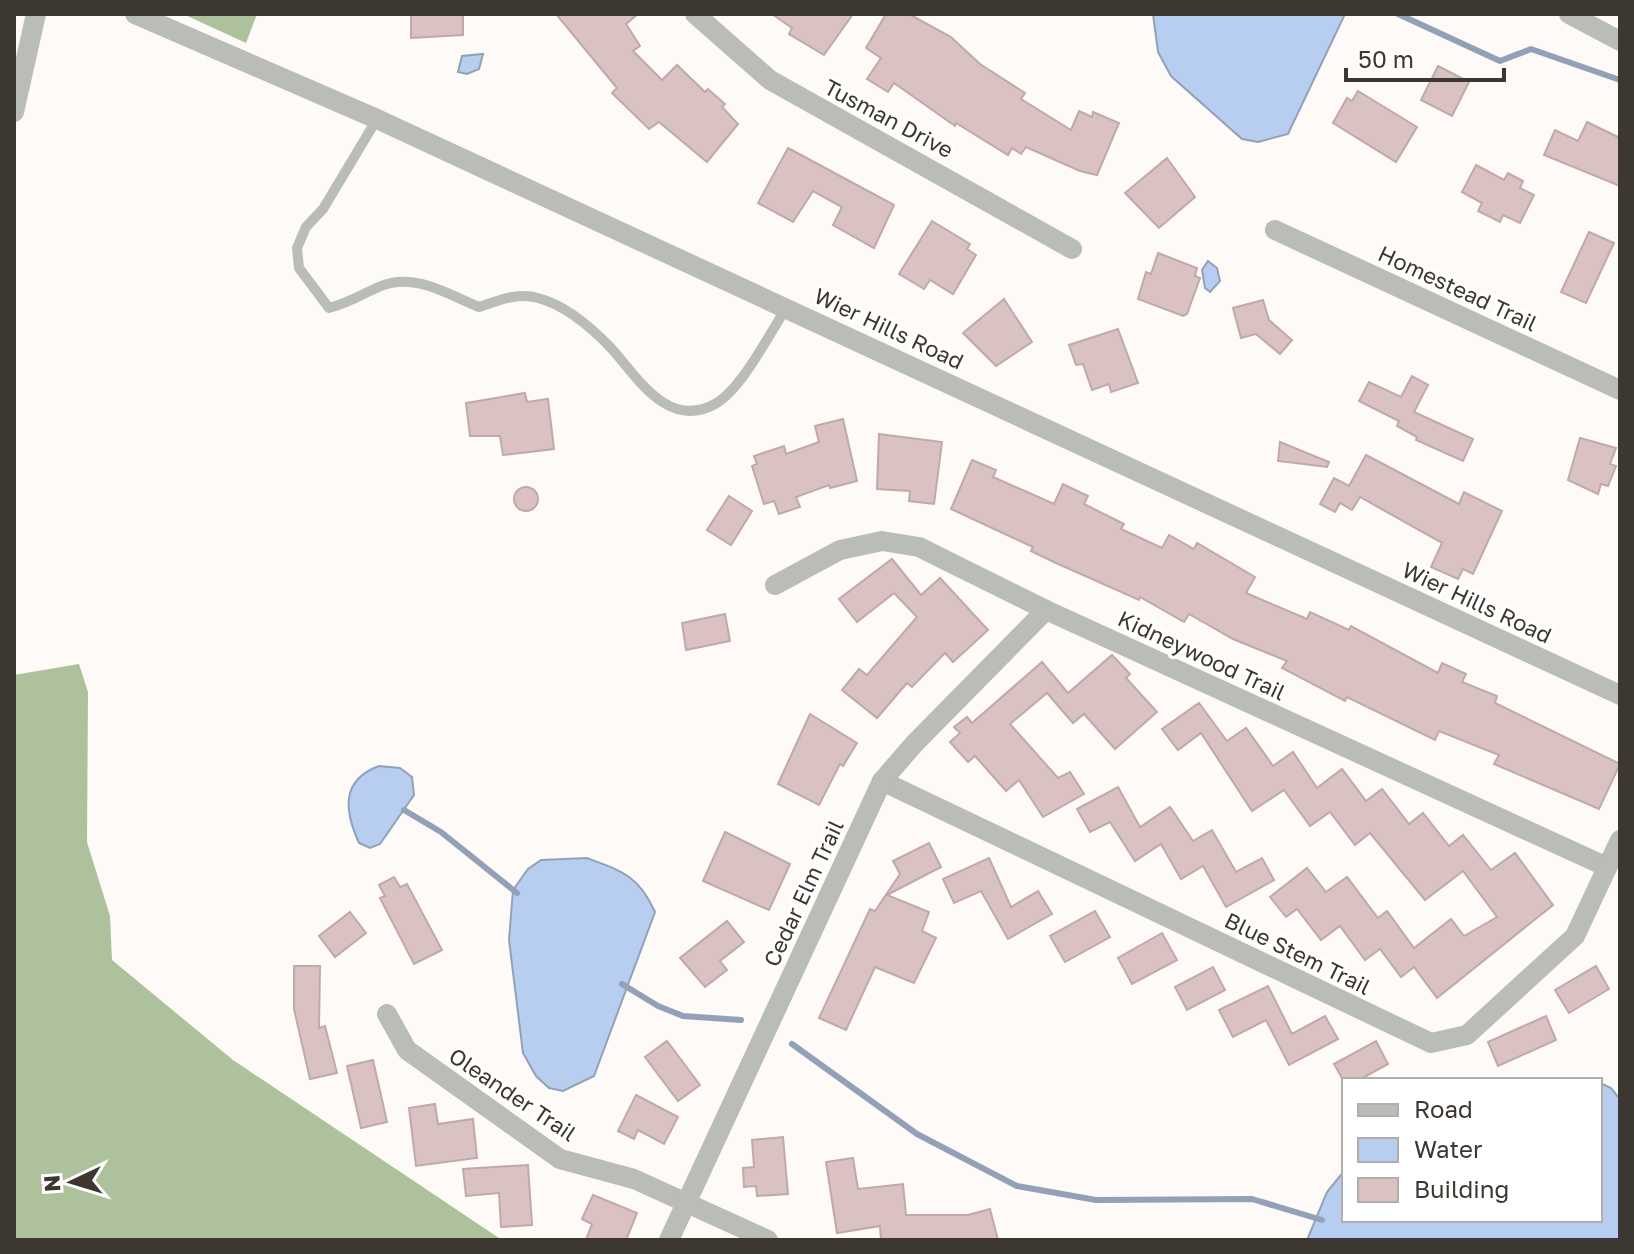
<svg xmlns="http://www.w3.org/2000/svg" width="1634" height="1254" viewBox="0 0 1634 1254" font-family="'Golos Text',sans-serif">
<rect width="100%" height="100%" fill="#fdfaf7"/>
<g fill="#adc19c">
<polygon points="183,14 257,14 246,43"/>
<polygon points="79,664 88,692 87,842 110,916 112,960 233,1060 502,1240 14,1240 14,675"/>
</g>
<g fill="#b7cef1" stroke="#92a1b7" stroke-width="2">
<polygon points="1153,14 1345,14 1288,134 1258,142 1242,139 1171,76 1158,52"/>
<polygon points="483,54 479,69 467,74 458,72 462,56"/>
<polygon points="1208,261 1217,268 1220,281 1210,292 1205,288 1202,270"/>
<path d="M379,766L400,768L412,777L414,795L380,844L370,848L359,843C344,810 341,780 379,766Z"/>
<path d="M587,858C622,871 639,876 655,912L594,1076L563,1091L549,1088L536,1076L523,1053L509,940L513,890L528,869L541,860Z"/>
<polygon points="1600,1083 1611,1088 1620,1099 1620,1240 1307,1240 1327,1192 1344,1171 1344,1220 1600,1220"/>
</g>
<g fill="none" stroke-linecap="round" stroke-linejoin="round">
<g stroke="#92a1b7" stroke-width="6">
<polyline points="1398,14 1500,61 1531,49 1620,80"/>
<polyline points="404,810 441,832 517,893"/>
<polyline points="622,984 658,1006 683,1016 741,1020"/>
<polyline points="792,1044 917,1134 1017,1186 1096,1200 1252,1199 1322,1220"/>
</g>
</g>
<g fill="#d9c2c1" stroke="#c0a9a8" stroke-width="2">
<polygon points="411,14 463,14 463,35 411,38"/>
<polygon points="556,14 638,14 626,24 640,46 633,51 662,80 677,65 705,92 708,89 725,104 722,107 738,124 707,162 659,122 649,129 612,93 617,88"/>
<polygon points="772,14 853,14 824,55 789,34 792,28"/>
<polygon points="886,14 909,14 951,37 980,64 1025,93 1021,99 1071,130 1079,111 1092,117 1093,112 1119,123 1097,175 1080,171 1026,147 1021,154 1012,148 1008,155 956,123 955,126 894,83 888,92 867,79 881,58 866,48"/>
<polygon points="1438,66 1469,82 1452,116 1421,100"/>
<polygon points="1358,91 1417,127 1396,162 1333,123 1347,98 1352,101"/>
<polygon points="1587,122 1620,138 1620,186 1544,155 1555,130 1578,141"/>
<polygon points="788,148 894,205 874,248 833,225 842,207 813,191 793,222 758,203"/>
<polygon points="1167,158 1195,197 1159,228 1125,193"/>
<polygon points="1476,165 1504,180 1508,173 1523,181 1520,188 1534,195 1520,223 1503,215 1500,222 1478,211 1482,203 1462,192"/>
<polygon points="932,221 970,244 967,249 976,255 953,294 930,280 924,289 899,274"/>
<polygon points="1589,232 1614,243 1586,303 1561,292"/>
<polygon points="1158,253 1197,268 1195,276 1200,278 1187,314 1183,316 1138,299 1146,272 1151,274"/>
<polygon points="1004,299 1032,342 996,366 963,333"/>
<polygon points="1263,300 1269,320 1292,340 1280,354 1256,334 1241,338 1233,308"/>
<polygon points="1118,329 1138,383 1111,392 1109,384 1092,390 1083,364 1076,365 1069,345"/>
<polygon points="1412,376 1428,385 1414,412 1473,439 1463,461 1416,440 1417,437 1397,426 1399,421 1359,401 1369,382 1401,397"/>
<polygon points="525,393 527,402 548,399 554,449 503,455 500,436 470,436 466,403"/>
<polygon points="843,419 857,481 830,488 829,485 796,497 800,507 779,514 774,501 764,504 752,466 757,464 754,456 784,446 786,454 819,442 815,426"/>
<polygon points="879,434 942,442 934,504 909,501 910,491 877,489"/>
<polygon points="1580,438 1616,448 1610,464 1616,466 1608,486 1601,484 1598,494 1568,480"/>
<polygon points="1280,442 1329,462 1327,467 1278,461"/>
<polygon points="1366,455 1459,504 1464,492 1502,511 1473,574 1463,569 1458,579 1431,567 1442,543 1360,497 1352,510 1340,503 1335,512 1320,504 1334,478 1349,486"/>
<polygon points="972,460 996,470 993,477 1054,504 1063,484 1088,496 1084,504 1124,524 1121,529 1162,548 1169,535 1194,549 1197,543 1255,577 1246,593 1307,619 1310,612 1349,630 1351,626 1438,673 1442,663 1466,674 1462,682 1497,696 1495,703 1620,764 1599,809 1494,764 1499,755 1439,731 1435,740 1347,697 1345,701 1282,668 1287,661 1233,639 1189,614 1184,622 1140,597 1139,600 1056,563 1031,551 1033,547 951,509"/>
<circle cx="526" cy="499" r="12"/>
<polygon points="729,496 752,511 731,545 707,530"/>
<polygon points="892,559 921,595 940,578 988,630 953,662 945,653 912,687 907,683 877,718 842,690 859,669 867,675 917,617 894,593 857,622 839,599"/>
<polygon points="725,614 730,641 686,650 682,623"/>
<polygon points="1112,655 1130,674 1126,678 1157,712 1115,749 1084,714 1073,723 1047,693 1010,724 1058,778 1070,772 1084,794 1043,817 1019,780 1006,791 975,756 968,762 950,742 960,733 954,727 967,717 972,723 1042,662 1068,693"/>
<polygon points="1199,703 1227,741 1246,728 1273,766 1293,752 1317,788 1342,769 1366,801 1382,789 1409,824 1423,813 1449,846 1463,835 1491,870 1515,853 1553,905 1437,998 1414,967 1401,977 1380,949 1365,960 1340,926 1321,940 1297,909 1286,917 1270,897 1307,868 1326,892 1347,877 1378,918 1387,911 1414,948 1451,919 1464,936 1497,917 1463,871 1425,900 1370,833 1355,845 1330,812 1310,826 1284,790 1252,811 1201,733 1178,750 1162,729"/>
<polygon points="810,714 857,743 843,766 840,764 819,805 778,784"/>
<polygon points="1118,787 1140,827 1170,807 1193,841 1212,830 1236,872 1262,858 1274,880 1226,907 1203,866 1181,879 1161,844 1135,861 1110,822 1090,832 1077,809"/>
<polygon points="725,832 790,864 769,910 703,881"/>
<polygon points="929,843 941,867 887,895 929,912 922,931 936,938 914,983 875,967 846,1030 819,1018 870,909 875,911 900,874 893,861"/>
<polygon points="989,858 1011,907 1038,891 1052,914 1008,939 981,891 954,903 943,879"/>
<polygon points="394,877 400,887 407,884 442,950 414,964 380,898 385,896 379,885"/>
<polygon points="1095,911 1110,937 1065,962 1050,936"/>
<polygon points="350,912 366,933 335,957 319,936"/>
<polygon points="727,921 744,942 720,961 727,970 705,987 680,958"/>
<polygon points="1162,933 1177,960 1132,984 1118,958"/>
<polygon points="294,966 320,966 319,1028 325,1026 337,1073 310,1079 294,1009"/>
<polygon points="1596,966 1609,989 1569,1013 1555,990"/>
<polygon points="1213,967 1225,990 1187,1010 1175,987"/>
<polygon points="1268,986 1292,1034 1325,1016 1338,1039 1289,1065 1266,1020 1233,1037 1219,1010"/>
<polygon points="1546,1016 1556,1040 1498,1066 1488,1042"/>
<polygon points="667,1041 700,1085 678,1101 645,1057"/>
<polygon points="1376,1041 1388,1064 1359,1080 1343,1080 1334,1064"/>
<polygon points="373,1060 387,1122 361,1128 347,1066"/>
<polygon points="636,1095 678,1117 664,1144 638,1130 634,1139 618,1131"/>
<polygon points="435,1104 438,1124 473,1119 477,1158 416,1166 409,1108"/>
<polygon points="783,1137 788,1194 757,1196 756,1186 744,1187 743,1168 754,1167 752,1140"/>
<polygon points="853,1158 858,1189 903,1184 906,1215 968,1215 990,1209 998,1240 881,1240 880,1226 837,1233 826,1162"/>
<polygon points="528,1165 532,1225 501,1227 499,1193 466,1196 463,1169"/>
<polygon points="593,1195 637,1213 626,1240 586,1240 592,1224 582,1219"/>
</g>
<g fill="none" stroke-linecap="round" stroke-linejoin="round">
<path stroke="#babdb5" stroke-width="10" d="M377,119L323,209L306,227L297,248L299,268L329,308C351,302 362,294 381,286C414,272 449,295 479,307C498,301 516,292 538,298C565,305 593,329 612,349C637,377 668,430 715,404C742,389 769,334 787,307"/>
<g stroke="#babdb5" stroke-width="20">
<polyline points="135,14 377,119 1620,695"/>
<polyline points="695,14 770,80 1072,249"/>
<polyline points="1569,14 1620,41"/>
<polyline points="14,112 36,14"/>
<polyline points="1275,230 1620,390"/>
<polyline points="775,585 840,550 882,541 919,547 1046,610 1607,867"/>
<polyline points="882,781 1431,1043 1467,1035 1575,936 1620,840"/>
<polyline points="387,1014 407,1050 560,1159 634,1179 768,1240"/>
<polyline points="669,1240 882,781 914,744 1046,610"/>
</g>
</g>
<g text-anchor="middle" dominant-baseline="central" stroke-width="7" stroke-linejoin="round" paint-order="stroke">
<g font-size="22" fill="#3d3731" stroke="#fff">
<text transform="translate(889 118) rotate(28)">Tusman Drive</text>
<text transform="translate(1458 288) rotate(25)">Homestead Trail</text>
<text transform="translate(889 328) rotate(25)">Wier Hills Road</text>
<text transform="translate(1477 602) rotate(25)">Wier Hills Road</text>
<text transform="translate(1202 655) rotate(25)">Kidneywood Trail</text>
<text transform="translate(803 893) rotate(-65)">Cedar Elm Trail</text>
<text transform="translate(1298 953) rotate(26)">Blue Stem Trail</text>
<text transform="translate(513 1094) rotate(34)">Oleander Trail</text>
</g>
</g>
<rect width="1634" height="1254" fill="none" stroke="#3d3731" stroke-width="32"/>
<rect x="1342" y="1078" width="260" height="144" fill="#ffffff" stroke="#b1afad" stroke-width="2"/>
<rect x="1358" y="1104" width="40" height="12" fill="#babdb5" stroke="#b1afad" stroke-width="2"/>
<text x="1414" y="1118" font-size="24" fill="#3d3731">Road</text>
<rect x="1358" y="1138" width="40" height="24" fill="#b7cef1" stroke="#b1afad" stroke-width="2"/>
<text x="1414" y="1158" font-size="24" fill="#3d3731">Water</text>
<rect x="1358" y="1178" width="40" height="24" fill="#d9c2c1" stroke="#b1afad" stroke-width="2"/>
<text x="1414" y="1198" font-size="24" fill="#3d3731">Building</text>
<g transform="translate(72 1182) rotate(266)" stroke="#ffffff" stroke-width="6" paint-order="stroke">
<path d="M0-6L14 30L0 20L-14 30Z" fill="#3d3731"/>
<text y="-12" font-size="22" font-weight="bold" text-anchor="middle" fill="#3d3731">N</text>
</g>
<path d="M1346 68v12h158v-12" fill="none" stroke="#3d3731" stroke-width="4"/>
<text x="1358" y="68" font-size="24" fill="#3d3731" stroke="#ffffff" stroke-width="6" paint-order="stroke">50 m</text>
</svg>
